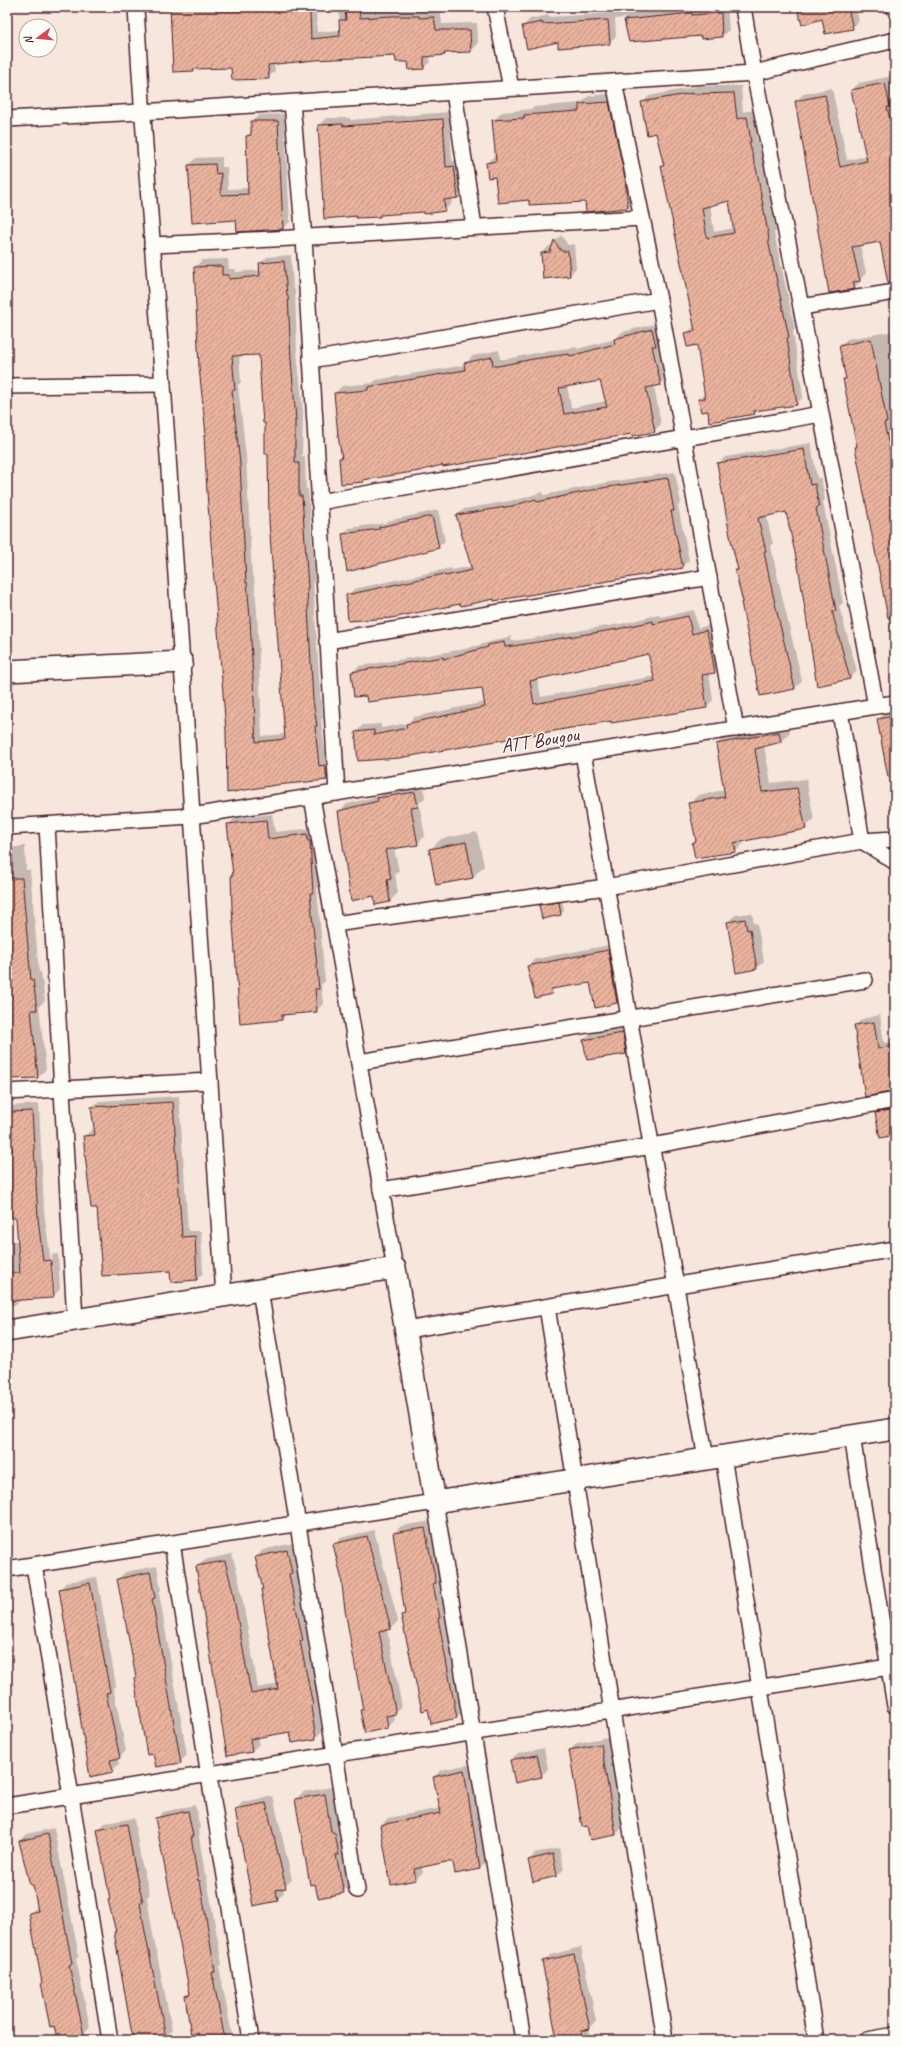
<svg xmlns="http://www.w3.org/2000/svg" width="902" height="2047" viewBox="0 0 902 2047" font-family="Caveat,sans-serif">
<defs>
<pattern id="building-hatch" width="6" height="6" patternUnits="userSpaceOnUse"><rect width="6" height="6" fill="#e9b39d"/><path d="M-1 1l2-2M0 6l6-6M5 7l2-2" fill="none" stroke="#bf9180"/></pattern>
</defs>
<rect width="100%" height="100%" fill="#f7e6dc"/>
<filter id="ink" filterUnits="userSpaceOnUse"><feTurbulence type="fractalNoise" baseFrequency=".025" numOctaves="2"/><feDisplacementMap in="SourceGraphic" scale="8" xChannelSelector="R" yChannelSelector="G"/><feConvolveMatrix kernelMatrix="1 2 1 2 8 2 1 2 1" color-interpolation-filters="sRGB"/></filter>
<g filter="url(#ink)">
<g fill="#0003" fill-rule="evenodd">
<polygon points="171,7 316,7 317,32 340,30 339,7 440,7 442,24 477,23 478,44 471,51 447,52 444,54 430,55 430,62 423,68 396,55 315,59 274,63 275,71 268,78 232,67 196,68 193,70"/>
<polygon points="615,7 647,7 647,12 695,7 727,7 729,30 722,36 702,35 630,40 625,18 615,19 616,36 609,43 559,41 523,26 530,19 549,15 549,17 616,13"/>
<polygon points="799,7 877,7 857,12 859,21 852,28 823,18"/>
<polygon points="892,76 895,90 895,280 881,241 860,245 866,273 861,279 861,281 854,288 830,292 796,101 803,94 832,88 847,160 867,156 852,90 859,83"/>
<path d="M699,86H741L743,112L754,110L758,134L756,135L764,165L776,231L774,233L795,329L793,331L803,397L796,404L758,410L755,413L708,410L699,399L705,393L698,344L685,334L695,326L657,132L642,103L649,96ZM729,200L735,228L714,232L710,205Z"/>
<path d="M617,93L637,199L628,207L586,201L530,199L496,176L487,163L496,154L493,121L502,112L531,109L534,107L581,103L589,96ZM623,173H625L628,201H626Z"/>
<polygon points="449,112 452,161 460,160 464,190 457,197 451,198 452,203 445,210 381,214 379,216 324,218 319,125 326,118 350,118 350,120"/>
<polygon points="284,114 290,222 283,228 237,219 193,221 189,165 196,158 222,157 222,167 227,167 228,189 249,188 247,136 252,131 252,122 259,115"/>
<polygon points="561,235 568,245 574,244 576,268 570,275 542,253 549,246 553,246 555,241"/>
<path d="M291,255L293,289H295L297,352L303,412L302,456H305L306,489H308L315,580L313,581L320,693L323,718L321,719L326,760L332,759L333,772L327,779L276,784L228,792L223,667L195,267L202,260L228,259L229,269H236V272L261,270L260,264L267,257ZM260,354L269,453L285,734L262,736L257,611L254,576H252L246,456L238,385L241,382L239,355Z"/>
<path d="M659,323L667,377L660,384L654,386L661,424L654,431L632,432L443,464L366,478L363,481L340,458L343,456L335,393L342,386L373,383L376,380L465,365L472,356L499,350L500,359H506L541,352L576,347L577,349L615,339L622,332ZM600,380L606,401L571,408L567,385Z"/>
<polygon points="895,331 895,420 892,421 895,437 895,652 840,346 847,339"/>
<polygon points="811,443 817,478 821,478 825,499 823,502 843,603 839,606 857,671 850,678 800,571 787,511 766,515 773,544 771,546 778,579 802,681 795,688 760,695 742,602 744,601 737,571 739,568 718,464 725,457"/>
<polygon points="675,472 681,503 678,506 689,560 682,567 461,605 461,603 347,596 354,589 451,568 452,570 472,566 457,515 464,509 520,499 543,492 544,495 610,482"/>
<polygon points="438,510 445,541 438,547 343,534 349,528 385,523 387,521"/>
<path d="M694,610L698,628L713,624L721,665L714,672L709,673L713,700L706,707L612,720L399,757L356,732L363,725L381,724V728L408,723L414,717L485,702L483,687L366,695L352,672L359,666L465,649L511,636L512,641L521,640L626,623L659,614L660,617ZM649,653L655,676L541,697L537,679Z"/>
<polygon points="895,708 895,809 878,720 889,709"/>
<polygon points="788,723 790,732 781,741 764,746 771,783 806,779 814,819 805,828 745,840 745,842 736,851 696,857 693,843 696,839 689,804 698,795 725,790 717,744 726,735"/>
<polygon points="423,784 425,798 419,803 425,836 417,844 394,848 399,871 395,874 398,893 390,901 375,895 339,812 347,804 382,795 386,791"/>
<polygon points="272,814 275,832 314,828 316,835 319,886 317,888 325,981 321,985 323,1004 316,1011 287,1013 282,1019 232,875 234,873 228,825 235,818"/>
<polygon points="477,832 484,866 473,877 437,884 430,850 441,839"/>
<polygon points="25,846 26,870 30,870 39,972 41,972 45,1001 39,1006 46,1069 38,1077 7,1066 7,848"/>
<polygon points="562,900 564,910 561,914 540,906 543,902"/>
<polygon points="752,913 754,924 757,923 764,961 757,968 728,922 735,915"/>
<polygon points="615,944 624,995 617,1002 596,1007 590,982 556,987 551,993 528,966 535,959"/>
<polygon points="880,1015 884,1043 895,1041 895,1090 855,1026 862,1019"/>
<polygon points="629,1027 633,1046 626,1053 584,1040 591,1033"/>
<polygon points="179,1096 188,1231 201,1231 203,1273 197,1279 171,1270 98,1207 85,1136 91,1130 95,1129 92,1107 99,1101"/>
<path d="M39,1104L44,1211L50,1255L58,1254L60,1289L53,1296L22,1299L16,1305L7,1306V1241H19L17,1217H7V1106ZM50,1255H52L55,1292H53Z"/>
<polygon points="895,1104 895,1134 876,1113 883,1106"/>
<polygon points="432,1521 446,1610 445,1611 464,1710 457,1717 429,1708 402,1616 406,1612 394,1533 401,1526"/>
<polygon points="374,1530 398,1621 391,1628 387,1629 402,1707 393,1714 395,1720 388,1727 362,1711 364,1708 342,1576 334,1545 341,1538"/>
<polygon points="293,1543 299,1565 296,1568 309,1633 307,1635 319,1698 317,1700 322,1731 315,1738 291,1731 258,1737 259,1744 252,1751 197,1567 204,1560 232,1554 239,1580 258,1688 278,1684 262,1590 263,1588 256,1557 263,1550"/>
<polygon points="157,1566 161,1590 159,1593 187,1755 180,1762 135,1678 136,1677 118,1579 125,1572"/>
<polygon points="97,1577 116,1685 113,1688 126,1751 118,1758 119,1764 112,1771 88,1755 81,1723 70,1657 72,1655 60,1589 67,1582"/>
<polygon points="608,1737 623,1827 616,1834 570,1750 577,1743"/>
<polygon points="544,1748 548,1769 541,1776 511,1761 518,1754"/>
<polygon points="471,1764 487,1861 480,1868 456,1873 454,1861 421,1866 423,1872 416,1879 381,1825 388,1818 441,1808 434,1777 441,1770"/>
<polygon points="332,1787 338,1824 341,1826 350,1885 343,1892 296,1799 303,1792"/>
<polygon points="273,1796 292,1880 283,1888 284,1893 277,1900 236,1809 243,1802"/>
<polygon points="195,1805 200,1828 198,1830 205,1875 206,1874 222,1964 219,1967 233,2040 194,2040 186,1996 190,1992 156,1819 163,1812"/>
<polygon points="134,1818 141,1861 150,1894 147,1897 152,1929 172,2030 168,2034 170,2040 133,2040 98,1830 105,1823"/>
<polygon points="54,1828 79,1956 76,1959 90,2027 84,2034 43,1982 30,1913 38,1906 34,1883 20,1841 27,1834"/>
<polygon points="559,1848 564,1869 557,1876 529,1860 536,1853"/>
<path d="M581,1947L596,2021L589,2029L590,2034L585,2040H559L543,1962L550,1955ZM581,2026L584,2038H582Z"/>
</g>
<g fill="url(#building-hatch)" stroke="#4a1f2b" fill-rule="evenodd">
<polygon points="170,7 305,7 305,12 310,12 311,39 340,36 339,20 346,20 345,7 359,7 360,18 391,16 419,16 419,18 434,17 436,30 470,30 471,52 444,53 445,55 424,57 424,69 409,70 408,62 396,62 395,56 315,60 268,65 269,79 232,80 231,68 193,69 194,71 173,72"/>
<polygon points="797,7 851,7 851,11 849,12 853,29 825,34 822,19 802,25"/>
<polygon points="692,13 692,15 721,13 722,37 701,39 701,36 629,42 624,20"/>
<polygon points="608,20 610,44 558,48 558,42 527,49 522,26 542,22 542,24"/>
<polygon points="885,83 890,107 887,107 895,141 895,283 888,283 880,242 852,247 860,281 853,282 855,289 829,293 795,101 825,95 840,167 867,161 851,90"/>
<path d="M693,93V94L734,93L737,119L747,117L751,142H749L757,172L769,239L768,240L789,337L787,338L797,405L754,411L755,414L709,422L708,411L701,412L698,399L705,398L697,345L687,347L684,333L695,331L661,166H664L656,133L647,135L641,102ZM729,201L734,233L707,238L702,208Z"/>
<polygon points="609,102 625,178 628,208 586,212 585,202 529,205 529,200 498,203 495,177 488,178 486,163 496,161 492,120 524,118 524,115 579,111 579,104"/>
<polygon points="443,119 446,167 454,166 458,198 444,200 445,211 424,214 424,212 380,215 380,217 356,218 356,216 324,219 318,125 343,124 343,126"/>
<polygon points="251,121 278,121 283,229 237,232 236,220 192,223 188,165 215,164 216,174 221,173 221,195 248,194 246,136 251,135"/>
<polygon points="554,240 561,251 568,251 570,276 543,279 541,253 550,252"/>
<path d="M284,261L287,295H288L291,360L296,420H295V463H299V496H302L308,588H307L313,701L317,726H315L319,766L325,765L327,780L276,785L227,793L226,731L207,492L204,435H206L199,367L194,267L222,266V275H229V279L260,276L259,263ZM259,355L262,410L263,423H265V454H268L269,521L285,739L256,742L250,618L247,582L246,583L240,464L232,390H235L232,356Z"/>
<path d="M652,329L656,346H652L661,385L646,388L655,432L632,436L631,434L443,467L442,465L419,471L363,480L364,482L341,484L339,458H342L338,436L334,393L368,390V387L465,370L464,363L492,357L493,366H498L533,359L569,354L570,356L615,344L614,339ZM600,381L607,407L564,414L559,388Z"/>
<polygon points="871,339 887,422 884,423 895,474 895,618 888,618 855,447 857,447 843,379 846,379 839,346"/>
<polygon points="804,449 810,485 815,484 819,507 816,508 836,611 832,611 850,679 817,686 799,571 786,512 758,518 766,551 764,552 771,586 795,689 760,696 741,602 743,602 735,570 738,570 730,536 717,463"/>
<polygon points="668,478 674,511 671,511 683,568 494,601 494,599 461,606 460,604 391,618 348,621 346,595 444,574 445,576 472,570 456,515 512,506 536,499 537,502 602,488"/>
<polygon points="432,516 439,548 347,572 342,534 380,529 379,527"/>
<path d="M688,616L692,634L706,630L710,643L715,673L702,675L707,708L611,723V721L399,758L358,761L355,732L374,730V735L407,728L406,724L485,707L482,688L367,702L366,696L354,697L351,672L443,657V659L488,647V645L504,642L505,647L513,646L618,629L653,621V624ZM648,654L655,681L534,704L530,681Z"/>
<polygon points="895,716 895,776 888,777 877,719"/>
<polygon points="779,732 781,742 755,749 762,792 797,788 806,829 734,843 736,852 695,858 692,843 696,841 688,803 725,797 716,744"/>
<polygon points="415,792 418,807 411,808 418,845 385,850 391,879 387,880 390,902 375,905 374,896 351,901 338,811 378,801 377,798"/>
<polygon points="266,820 268,839 307,834 308,841 310,841 313,893 310,893 319,989 315,989 317,1012 282,1015 282,1020 240,1024 232,909 231,875 233,875 227,824"/>
<polygon points="466,842 473,878 436,885 429,849"/>
<polygon points="7,878 22,878 31,980 33,979 37,1010 31,1010 38,1078 9,1079 9,1067 7,1067"/>
<polygon points="559,902 561,915 542,919 539,905"/>
<polygon points="745,919 747,930 750,929 757,969 736,973 727,922"/>
<polygon points="608,950 617,1003 595,1008 590,983 551,989 552,994 535,998 527,966"/>
<polygon points="874,1022 878,1049 895,1045 895,1091 865,1097 854,1025"/>
<polygon points="623,1033 626,1054 587,1060 583,1040"/>
<polygon points="173,1102 182,1237 195,1236 197,1280 171,1282 170,1271 102,1276 97,1208 91,1208 83,1136 95,1135 91,1107"/>
<polygon points="895,1109 895,1135 880,1138 875,1113"/>
<polygon points="32,1111 38,1218 43,1261 51,1260 54,1296 52,1298 7,1301 7,1273 20,1273 16,1218 7,1218 7,1152 12,1152 9,1112"/>
<polygon points="425,1528 436,1583 433,1584 440,1618 438,1618 457,1718 431,1724 428,1709 422,1711 401,1615 405,1614 393,1533"/>
<polygon points="367,1536 391,1629 379,1632 396,1714 386,1716 388,1728 365,1733 360,1710 363,1710 345,1610 341,1576 333,1544"/>
<polygon points="287,1550 292,1573 289,1574 303,1641 300,1641 313,1706 311,1707 316,1739 292,1743 290,1732 250,1739 252,1752 227,1756 196,1566 225,1561 232,1588 251,1694 278,1689 261,1589 263,1589 255,1557"/>
<polygon points="150,1572 155,1598 152,1599 181,1763 156,1767 153,1754 147,1755 134,1678 136,1678 130,1645 117,1579"/>
<polygon points="90,1583 110,1692 106,1693 120,1758 110,1760 113,1772 90,1777 59,1589"/>
<polygon points="601,1744 616,1835 590,1840 587,1826 582,1827 569,1750"/>
<polygon points="537,1755 542,1777 515,1783 510,1760"/>
<polygon points="464,1770 480,1869 455,1874 453,1862 446,1862 414,1869 416,1880 391,1885 380,1825 441,1813 433,1777"/>
<polygon points="325,1794 331,1831 335,1833 339,1855 336,1855 344,1893 318,1898 315,1884 310,1885 295,1799"/>
<polygon points="266,1803 286,1888 276,1890 278,1901 253,1906 235,1809"/>
<polygon points="188,1811 193,1836 191,1836 198,1881 200,1881 215,1972 212,1973 225,2040 199,2040 198,2033 191,2035 185,1996 190,1994 155,1818"/>
<polygon points="127,1824 135,1869 143,1902 140,1903 146,1937 166,2038 154,2040 133,2040 114,1932 116,1932 108,1900 110,1899 97,1830"/>
<polygon points="48,1834 72,1964 69,1965 84,2035 59,2040 57,2040 54,2026 50,2027 41,1983 42,1983 29,1913 38,1911 33,1885 30,1885 19,1841"/>
<polygon points="553,1854 557,1876 533,1882 528,1860"/>
<polygon points="574,1954 590,2029 581,2031 583,2040 557,2040 542,1961"/>
</g>
<g fill="none" stroke-linecap="round" stroke-linejoin="round">
<g stroke="#4a1f2b" stroke-width="18">
<g id="street">
<path d="M136,7C144,152 157,296 167,441C187,726 205,1011 224,1296"/>
<polyline points="495,7 511,88"/>
<polyline points="743,7 754,73 801,307 876,706"/>
<polyline points="895,7 895,10"/>
<polyline points="614,82 659,300 736,729"/>
<polyline points="454,92 474,227"/>
<polyline points="292,103 304,238 337,793"/>
<polyline points="7,119 141,112 754,73 895,40"/>
<path d="M152,245C316,238 479,226 642,218"/>
<polyline points="801,307 895,292"/>
<polyline points="311,360 659,300"/>
<polyline points="7,386 163,384"/>
<polyline points="319,502 821,414"/>
<polyline points="327,641 709,577"/>
<polyline points="840,712 862,841 895,862"/>
<polyline points="583,753 706,1459"/>
<polyline points="312,797 395,1268"/>
<polyline points="47,825 75,1320"/>
<polyline points="7,827 192,816 895,703"/>
<polyline points="334,924 606,887 862,841 895,839"/>
<polyline points="359,1062 865,980"/>
<polyline points="7,1092 210,1081"/>
<polyline points="381,1190 652,1146 895,1100"/>
<polyline points="260,1290 357,1890"/>
<polyline points="547,1307 665,2040"/>
<polyline points="406,1330 895,1249"/>
<polyline points="852,1436 895,1706"/>
<polyline points="723,1456 816,2040"/>
<polyline points="172,1543 251,2040"/>
<polyline points="34,1565 110,2040"/>
<polyline points="7,1569 435,1502 523,2040"/>
<polyline points="7,1806 895,1666"/>
<polyline points="867,2040 895,2035"/>
</g>
</g>
<g stroke="#4a1f2b" stroke-width="24">
<g id="secondary">
<polyline points="7,671 182,662"/>
<polyline points="7,1331 395,1268 435,1502 895,1429"/>
</g>
</g>
<use href="#street" stroke="#fdfcf7" stroke-width="15"/>
<use href="#secondary" stroke="#fdfcf7" stroke-width="21"/>
</g>
</g>
<g text-anchor="middle" dominant-baseline="central" stroke-width="3" stroke-linejoin="round" paint-order="stroke">
<g font-size="20" fill="#4a1f2b" stroke="#fdfcf7">
<text transform="translate(540 740) rotate(-9)">ATT Bougou</text>
</g>
</g>
<rect width="902" height="2047" fill="none" stroke="#fdfcf7" stroke-width="24"/>
<rect x="12" y="12" width="878" height="2023" fill="none" stroke="#4a1f2b" stroke-width="1.5" filter="url(#ink)"/>
<g transform="translate(38 38) rotate(254)"><circle r="19" fill="#fdfcf7" stroke="#b5a4a5"/>
<path d="M0-3L7 15L0 10L-7 15Z" fill="#d1495b"/>
<text y="-6" font-size="11" font-weight="bold" text-anchor="middle" fill="#4a1f2b">N</text>
</g>
</svg>
